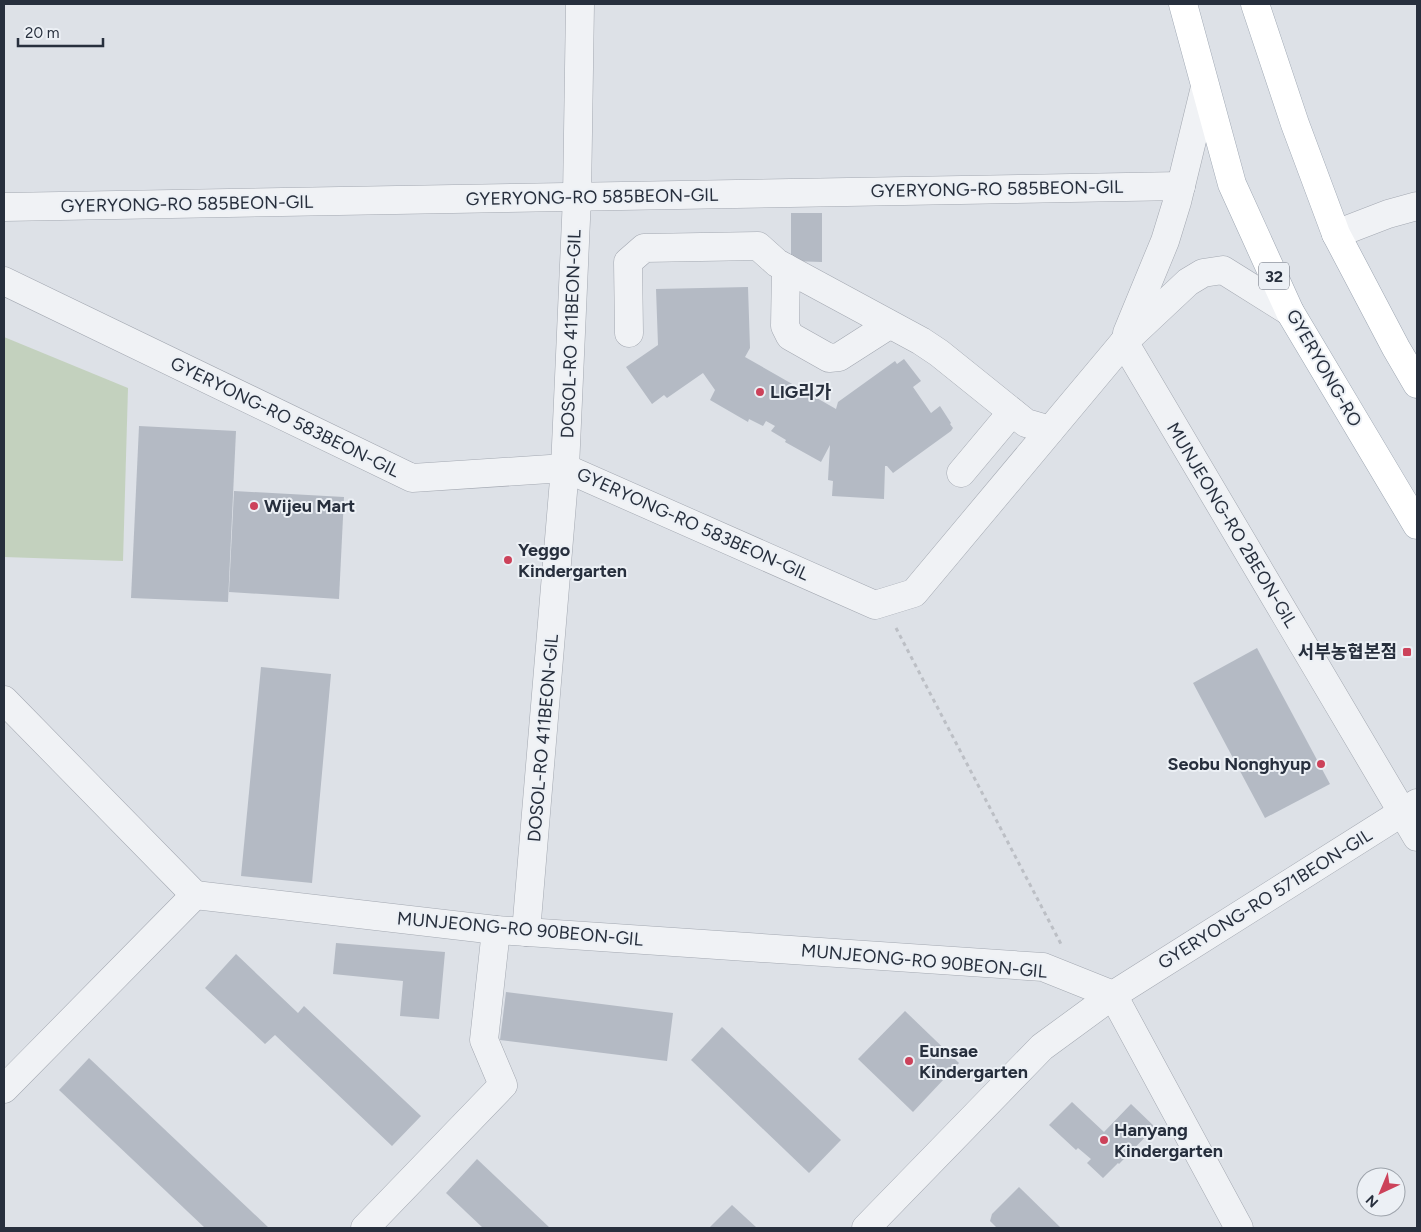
<svg xmlns="http://www.w3.org/2000/svg" width="1421" height="1232" viewBox="0 0 1421 1232" font-family="Figtree,'Noto Sans KR',sans-serif">
<rect width="100%" height="100%" fill="#dde1e7"/>
<polygon fill="#c3d1be" points="4,337 128,388 123,561 4,557"/>
<g fill="#b4bac4">
<polygon points="791,213 822,213 822,262 791,261"/>
<polygon points="748,287 750,348 745,357 836,409 838,402 895,361 897,364 904,359 921,381 913,387 931,413 940,406 951,423 950,424 953,428 951,431 893,473 887,466 885,466 884,499 832,496 833,481 828,480 830,445 821,462 785,442 786,440 771,431 775,426 766,421 763,426 749,419 748,422 710,400 715,390 703,373 667,398 664,395 652,404 626,367 658,345 656,289"/>
<polygon points="139,426 236,431 228,602 131,598"/>
<polygon points="234,491 344,497 339,599 229,592"/>
<polygon points="1257,648 1330,784 1265,818 1193,683"/>
<polygon points="261,667 331,674 312,883 241,876"/>
<polygon points="336,943 445,952 439,1019 400,1016 403,981 333,974"/>
<polygon points="236,954 298,1013 304,1006 421,1116 392,1146 275,1035 265,1044 205,988"/>
<polygon points="506,992 673,1013 667,1061 500,1040"/>
<polygon points="905,1011 959,1063 913,1112 858,1059"/>
<polygon points="722,1027 841,1140 809,1173 691,1060"/>
<polygon points="89,1058 269,1228 205,1228 59,1090"/>
<polygon points="1072,1102 1104,1132 1131,1104 1155,1127 1119,1164 1118,1163 1103,1178 1087,1163 1091,1159 1078,1148 1076,1150 1049,1125"/>
<polygon points="477,1159 550,1228 483,1228 446,1193"/>
<polygon points="1019,1187 1061,1228 997,1228 990,1221 992,1214"/>
<polygon points="732,1205 757,1228 709,1228"/>
</g>
<g fill="none" stroke-linecap="round" stroke-linejoin="round">
<g stroke="#a3a8b1" stroke-width="29">
<g id="minor">
<polyline points="4,207 1181,186"/>
<polyline points="1336,234 1388,214 1417,206"/>
<polyline points="786,268 785,326 790,336 829,358 839,357 889,325"/>
<polyline points="4,281 412,478 565,468 875,605 914,593 1124,342 1188,282 1203,273 1223,270 1290,312"/>
<polyline points="629,333 628,262 644,248 758,246 777,263 786,268 921,341 939,353 1026,423 1050,430"/>
<polyline points="1127,333 1165,241 1177,202 1205,87"/>
<polyline points="1124,342 1417,837"/>
<polyline points="961,473 1012,412"/>
<polyline points="4,700 195,895"/>
<polyline points="195,895 496,930 1043,967 1113,995 1239,1228"/>
<polyline points="526,932 565,468 577,197 580,4"/>
<polyline points="4,1089 195,895"/>
<polyline points="365,1228 503,1085 484,1040 496,930"/>
<polyline points="866,1228 1042,1047 1113,995 1417,803"/>
</g>
</g>
<g stroke="#9da6b2" stroke-width="29">
<g id="major">
<polyline points="1183,4 1232,184 1290,312 1417,525"/>
<polyline points="1255,4 1295,124 1336,234 1396,348 1417,384"/>
</g>
</g>
<polyline stroke="#bcbfc5" stroke-width="3" stroke-dasharray="4 4" stroke-linecap="butt" points="896,628 1061,944"/>
<use href="#minor" stroke="#f0f2f5" stroke-width="28"/>
<use href="#major" stroke="#fff" stroke-width="28"/>
</g>
<g fill="#cc425a" stroke="#ecf0f5" stroke-width="2">
<circle cx="760" cy="392" r="5"/>
<circle cx="254" cy="506" r="5"/>
<circle cx="508" cy="560" r="5"/>
<rect x="1402" y="647" width="10" height="10" rx="2.5"/>
<circle cx="1321" cy="764" r="5"/>
<circle cx="909" cy="1061" r="5"/>
<circle cx="1104" cy="1140" r="5"/>
</g>
<g text-anchor="middle" dominant-baseline="central" stroke-width="4" stroke-linejoin="round" paint-order="stroke">
<rect fill="#ecf0f5" stroke="#626974" stroke-width="1" x="1259" y="262.5" width="30" height="27" rx="4"/>
<g font-size="16" font-weight="bold" fill="#272f3d">
<text x="1274" y="276">32</text>
</g>
<g font-size="18" fill="#272f3d" stroke="#ecf0f5">
<text transform="translate(997 189) rotate(-1)">GYERYONG-RO 585BEON-GIL</text>
<text transform="translate(592 197) rotate(-1)">GYERYONG-RO 585BEON-GIL</text>
<text transform="translate(187 204) rotate(-1)">GYERYONG-RO 585BEON-GIL</text>
<text transform="translate(571 334) rotate(-88)">DOSOL-RO 411BEON-GIL</text>
<text transform="translate(1324 368) rotate(60)">GYERYONG-RO</text>
<text transform="translate(285 417) rotate(26)">GYERYONG-RO 583BEON-GIL</text>
<text transform="translate(693 524) rotate(24)">GYERYONG-RO 583BEON-GIL</text>
<text transform="translate(1232 525) rotate(59)">MUNJEONG-RO 2BEON-GIL</text>
<text transform="translate(543 738) rotate(-85)">DOSOL-RO 411BEON-GIL</text>
<text transform="translate(1265 899) rotate(-32)">GYERYONG-RO 571BEON-GIL</text>
<text transform="translate(520 929) rotate(5)">MUNJEONG-RO 90BEON-GIL</text>
<text transform="translate(924 961) rotate(5)">MUNJEONG-RO 90BEON-GIL</text>
</g>
<g font-size="18" font-weight="bold" fill="#272f3d" stroke="#ecf0f5" text-anchor="start">
<text x="770" y="392">LIG리가</text>
<text x="264" y="506">Wijeu Mart</text>
<text x="518" y="550">Yeggo<tspan x="518" dy="21">Kindergarten</tspan></text>
<text x="1397" y="652" text-anchor="end">서부농협본점</text>
<text x="1311" y="764" text-anchor="end">Seobu Nonghyup</text>
<text x="919" y="1051">Eunsae<tspan x="919" dy="21">Kindergarten</tspan></text>
<text x="1114" y="1130">Hanyang<tspan x="1114" dy="21">Kindergarten</tspan></text>
</g>
</g>
<rect width="1421" height="1232" fill="none" stroke="#272f3d" stroke-width="10"/>
<g transform="translate(1381 1192) rotate(224)"><circle r="24" fill="#ecf0f5" stroke="#9da3ab"/>
<path d="M0-4L9 19L0 12L-9 19Z" fill="#cc425a"/>
<text y="-8" font-size="14" font-weight="bold" text-anchor="middle" fill="#272f3d">N</text>
</g>
<path d="M18 38v8h85v-8" fill="none" stroke="#272f3d" stroke-width="2.5"/>
<text x="25" y="38" font-size="15" fill="#272f3d" stroke="#ecf0f5" stroke-width="4" paint-order="stroke">20 m</text>
</svg>
